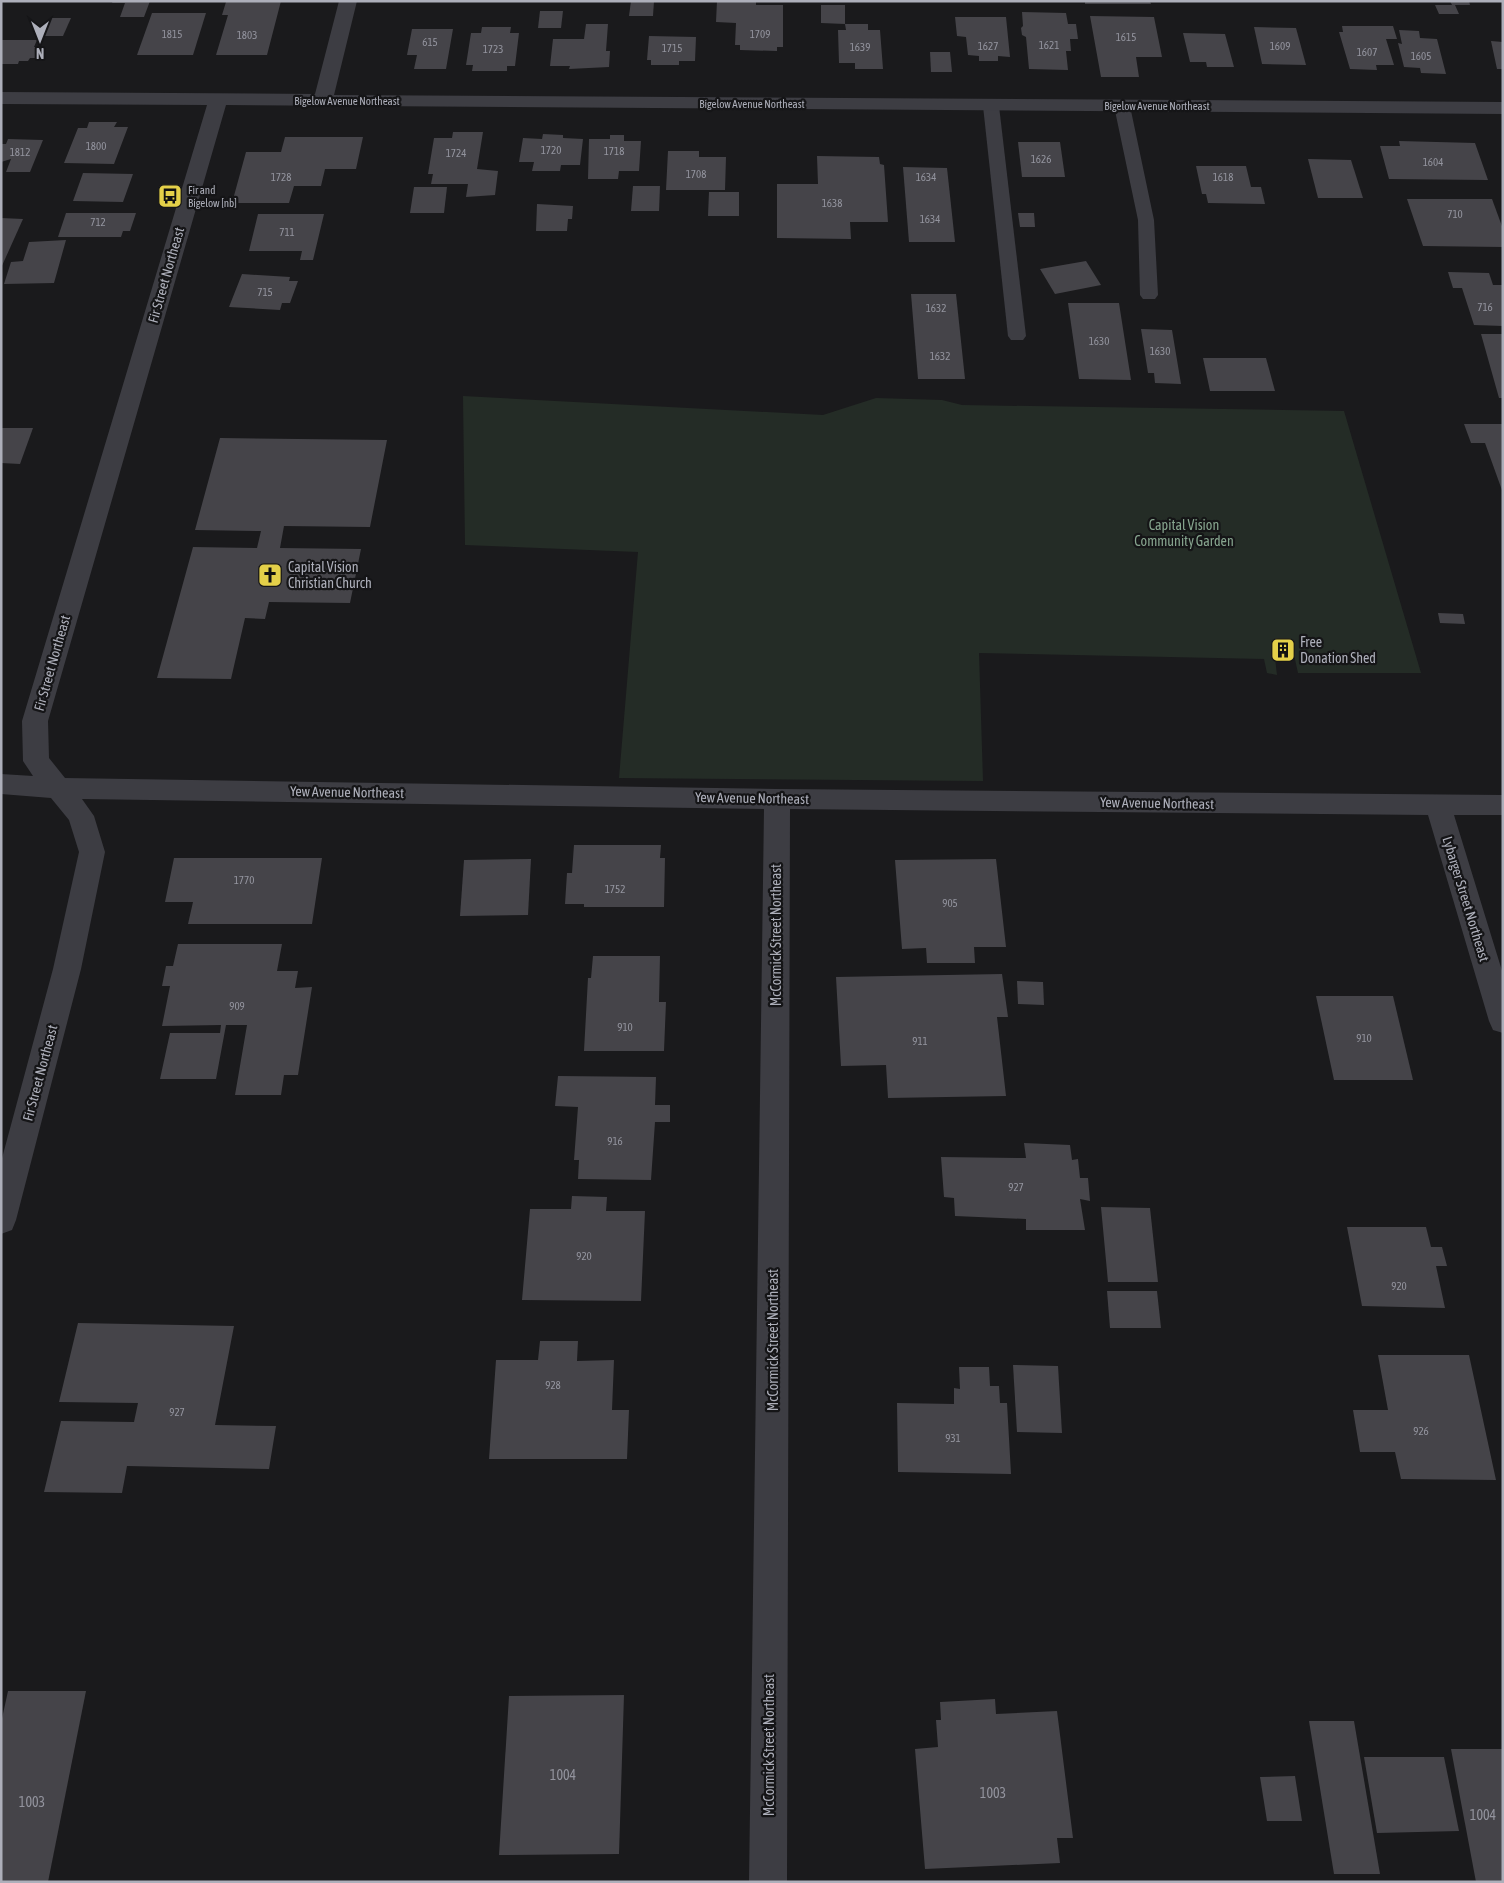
<svg xmlns="http://www.w3.org/2000/svg" width="1504" height="1883" viewBox="0 0 1504 1883" font-family="'Asap Condensed',sans-serif">
<rect width="100%" height="100%" fill="#1a1a1c"/>
<polygon fill="#242c26" points="463,396 823,415 876,398 942,400 962,405 1344,411 1421,673 1298,673 1291,641 1273,641 1277,675 1267,673 1264,659 979,653 983,781 619,778 638,552 465,545"/>
<g fill="#454449">
<polygon points="113,1 150,1 144,17 120,17 125,3 112,3"/>
<polygon points="236,1 281,1 267,55 216,55 228,15 222,15 226,2"/>
<polygon points="631,1 654,1 653,16 629,16"/>
<polygon points="717,1 756,1 756,5 783,5 783,47 777,47 777,51 740,50 740,45 735,45 736,23 716,22"/>
<polygon points="1085,1 1150,1 1151,4 1085,4"/>
<polygon points="1450,1 1469,1 1470,5 1455,5 1459,14 1439,14 1435,5 1452,5"/>
<polygon points="821,5 845,5 845,24 821,23"/>
<polygon points="540,11 563,11 561,28 538,28"/>
<polygon points="1022,12 1066,13 1068,24 1076,24 1078,39 1070,39 1071,51 1066,51 1068,70 1029,69 1026,37 1022,35 1021,28 1023,26"/>
<polygon points="152,13 206,13 193,55 137,55"/>
<polygon points="1090,16 1154,17 1162,57 1136,57 1139,77 1101,77"/>
<polygon points="955,17 1006,17 1010,57 998,56 998,61 979,61 979,56 968,55 966,37 957,36"/>
<polygon points="50,18 71,18 63,36 42,36"/>
<polygon points="586,24 608,24 606,51 610,51 609,67 569,69 570,66 550,66 553,39 584,39"/>
<polygon points="845,24 868,24 868,30 880,30 883,69 855,69 855,63 839,63 838,30 846,30"/>
<polygon points="1342,26 1393,26 1397,39 1386,39 1394,65 1376,65 1377,70 1350,69 1339,32 1343,32"/>
<polygon points="482,27 511,27 510,33 519,33 515,66 507,66 507,71 472,71 473,65 466,65 471,33 481,33"/>
<polygon points="1254,27 1296,28 1306,65 1262,64"/>
<polygon points="412,29 453,29 446,69 414,69 417,55 407,55"/>
<polygon points="1399,30 1419,31 1420,38 1437,39 1446,74 1421,73 1420,68 1404,67 1398,43 1402,44"/>
<polygon points="1183,33 1225,34 1234,67 1207,67 1206,62 1190,62"/>
<polygon points="649,36 696,37 695,61 679,61 679,65 651,65 651,60 647,60"/>
<polygon points="1,40 37,40 34,47 43,47 39,58 30,58 28,61 19,61 18,64 1,64"/>
<polygon points="1491,41 1503,42 1503,69 1497,69"/>
<polygon points="930,52 950,52 952,72 931,72"/>
<polygon points="89,122 117,122 114,127 128,127 114,164 64,163 78,128 87,128"/>
<polygon points="453,132 483,132 477,169 498,171 495,195 466,197 468,184 431,184 433,174 428,174 434,138 452,138"/>
<polygon points="543,134 563,135 563,138 583,139 580,165 561,165 560,171 532,171 534,162 519,162 523,138 542,139"/>
<polygon points="610,135 624,135 624,141 641,141 639,171 619,171 618,179 588,179 589,139 610,139"/>
<polygon points="285,137 363,137 356,169 325,169 321,186 294,186 289,203 232,203 246,152 281,152"/>
<polygon points="8,139 43,140 30,172 6,172 11,159 1,162 1,144 6,144"/>
<polygon points="1399,141 1475,143 1488,180 1389,179 1380,146 1400,146"/>
<polygon points="1018,142 1060,142 1065,177 1022,177"/>
<polygon points="668,151 699,151 699,157 726,157 725,190 666,190"/>
<polygon points="817,156 879,157 880,164 884,165 888,222 850,222 851,239 777,238 777,184 818,184"/>
<polygon points="1308,159 1351,160 1363,198 1318,198"/>
<polygon points="1196,166 1246,166 1251,187 1261,187 1265,204 1208,203 1206,194 1202,194"/>
<polygon points="903,167 947,168 955,242 909,242"/>
<polygon points="83,173 133,174 123,202 73,201"/>
<polygon points="633,186 660,186 659,211 631,211"/>
<polygon points="414,187 447,187 444,213 410,213"/>
<polygon points="709,192 739,192 739,216 708,216"/>
<polygon points="1407,199 1492,199 1503,229 1503,247 1423,246"/>
<polygon points="537,204 573,206 572,219 568,219 567,231 536,231"/>
<polygon points="66,213 136,213 130,231 123,231 121,237 58,237"/>
<polygon points="1018,213 1034,213 1035,227 1020,227"/>
<polygon points="258,214 324,214 313,260 300,260 302,251 249,251"/>
<polygon points="1,218 23,219 1,268"/>
<polygon points="66,240 54,283 4,284 11,262 23,261 29,242"/>
<polygon points="1086,261 1101,285 1055,294 1040,269"/>
<polygon points="1448,272 1489,273 1493,285 1503,285 1503,326 1474,325 1462,288 1453,288"/>
<polygon points="242,274 290,277 289,281 298,281 290,303 282,303 280,310 229,307"/>
<polygon points="911,294 956,294 965,379 918,379"/>
<polygon points="1068,303 1119,303 1131,380 1079,379"/>
<polygon points="1141,329 1172,330 1181,384 1155,383 1154,373 1148,373"/>
<polygon points="1481,334 1503,334 1503,398 1499,398"/>
<polygon points="1203,358 1266,358 1275,391 1210,391"/>
<polygon points="1464,424 1503,424 1503,493 1485,443 1471,443"/>
<polygon points="1,428 33,428 20,464 1,463"/>
<polygon points="220,438 387,440 370,527 284,526 280,548 361,549 350,603 269,602 265,619 245,618 231,679 157,678 193,547 257,548 261,531 195,530"/>
<polygon points="1438,613 1463,614 1465,624 1440,623"/>
<polygon points="1273,643 1292,643 1295,656 1274,657"/>
<polygon points="574,845 661,845 660,858 665,858 664,907 584,907 584,904 565,904 567,873 572,873"/>
<polygon points="174,858 322,858 312,924 188,924 193,902 165,902"/>
<polygon points="531,859 528,915 460,916 464,860"/>
<polygon points="996,859 1006,947 974,947 975,963 927,963 926,948 902,949 895,860"/>
<polygon points="178,944 282,944 277,971 298,971 295,988 312,987 298,1075 284,1075 281,1095 235,1095 247,1025 226,1025 216,1079 160,1079 170,1033 220,1033 221,1025 162,1026 170,986 162,986 166,966 173,966"/>
<polygon points="593,956 660,956 659,1002 666,1002 664,1051 584,1051 588,978 591,978"/>
<polygon points="1002,974 1008,1017 997,1017 1006,1096 888,1098 886,1065 841,1066 836,977"/>
<polygon points="1017,981 1043,982 1044,1005 1018,1004"/>
<polygon points="1316,996 1393,996 1413,1080 1334,1080"/>
<polygon points="558,1076 656,1077 655,1105 670,1105 670,1122 655,1122 651,1180 578,1179 579,1160 574,1160 578,1107 555,1106"/>
<polygon points="1024,1143 1070,1145 1072,1160 1078,1159 1080,1178 1088,1178 1090,1201 1080,1199 1085,1230 1026,1230 1026,1219 955,1216 954,1198 944,1197 941,1157 1026,1158"/>
<polygon points="572,1196 607,1197 606,1211 645,1211 641,1301 522,1300 530,1209 571,1209"/>
<polygon points="1101,1207 1150,1208 1158,1282 1108,1282"/>
<polygon points="1347,1227 1426,1227 1431,1247 1442,1247 1447,1266 1436,1266 1445,1308 1362,1306"/>
<polygon points="1107,1291 1157,1291 1161,1328 1110,1328"/>
<polygon points="78,1323 234,1326 215,1425 276,1426 269,1469 127,1466 122,1493 44,1492 61,1421 134,1422 138,1403 59,1402"/>
<polygon points="540,1341 578,1341 577,1361 614,1360 612,1410 629,1410 627,1459 489,1459 496,1360 538,1360"/>
<polygon points="1378,1355 1469,1355 1496,1480 1401,1479 1395,1452 1360,1452 1353,1410 1388,1410"/>
<polygon points="1013,1365 1058,1366 1062,1433 1017,1432"/>
<polygon points="959,1367 989,1367 990,1386 999,1386 1000,1403 1007,1403 1011,1474 898,1472 897,1403 954,1404 954,1388 960,1389"/>
<polygon points="8,1691 86,1691 48,1882 1,1882 1,1723"/>
<polygon points="624,1695 619,1854 499,1855 509,1696"/>
<polygon points="995,1699 996,1714 1057,1711 1073,1838 1057,1838 1060,1863 925,1869 915,1749 938,1747 936,1720 941,1720 940,1702"/>
<polygon points="1309,1721 1354,1721 1380,1874 1334,1874"/>
<polygon points="1451,1749 1503,1749 1503,1882 1476,1882"/>
<polygon points="1364,1757 1444,1757 1459,1831 1377,1833"/>
<polygon points="1295,1776 1302,1821 1267,1821 1260,1777"/>
</g>
<g fill="none" stroke-linecap="round" stroke-linejoin="round">
<g fill="#3d3d43" fill-rule="evenodd">
<polygon points="991,101 999,106 1026,336 1023,340 1011,340 1008,336 983,106"/>
<polygon points="1122,101 1130,106 1154,220 1158,295 1155,299 1143,299 1140,295 1138,220 1114,106"/>
</g>
<polygon fill="#3d3d43" fill-rule="evenodd" points="339,1 357,1 334,95 1503,102 1503,114 226,105 48,721 49,758 65,778 777,789 1503,795 1503,815 1454,815 1503,974 1503,1033 1493,1030 1489,1021 1428,815 790,809 787,1882 749,1882 764,809 82,799 94,816 105,852 81,969 16,1220 12,1230 1,1234 1,1162 53,969 79,852 69,820 51,798 1,794 1,774 33,776 23,761 22,721 207,105 1,104 1,92 315,94"/>
</g>
<defs>
<g id="bus-square" transform="scale(1.25)"><rect x="-9" y="-9" width="18" height="18" rx="4" fill="#e4d049" stroke="#151517"/><path d="M-5-6H5V4H4V6H2V4H-2V6H-4V4H-5ZM-3.5-4V0h7V-4ZM-3.5 1.2v1.5H-2V1.2ZM2 1.2v1.5H3.5V1.2Z" fill="#111"/></g>
<g id="church-square" transform="scale(1.25)"><rect x="-9" y="-9" width="18" height="18" rx="4" fill="#e4d049" stroke="#151517"/><path d="M-1.2-6h2.4v3.5h3.3v2.4h-3.3V6h-2.4V-.1h-3.3v-2.4h3.3Z" fill="#111"/></g>
<g id="building-square" transform="scale(1.25)"><rect x="-9" y="-9" width="18" height="18" rx="4" fill="#e4d049" stroke="#151517"/><path d="M-4-6H4V6H1V3H-1V6H-4ZM-2.5-4.3h1.7v1.8h-1.7ZM.8-4.3h1.7v1.8H.8ZM-2.5-1h1.7V.8h-1.7ZM.8-1h1.7V.8H.8Z" fill="#111"/></g>
</defs>
<g fill-rule="evenodd">
<use href="#bus-square" x="170" y="196"/>
<use href="#church-square" x="270" y="575"/>
<use href="#building-square" x="1283" y="650"/>
</g>
<g text-anchor="middle" dominant-baseline="central" stroke-width="4.5" stroke-linejoin="round" paint-order="stroke">
<g font-size="11" fill="#93949e">
<text x="172" y="34">1815</text>
<text x="760" y="34">1709</text>
<text x="247" y="35">1803</text>
<text x="1126" y="37">1615</text>
<text x="430" y="42">615</text>
<text x="1049" y="45">1621</text>
<text x="988" y="46">1627</text>
<text x="1280" y="46">1609</text>
<text x="860" y="47">1639</text>
<text x="672" y="48">1715</text>
<text x="493" y="49">1723</text>
<text x="1367" y="52">1607</text>
<text x="1421" y="56">1605</text>
<text x="96" y="146">1800</text>
<text x="551" y="150">1720</text>
<text x="614" y="151">1718</text>
<text x="20" y="152">1812</text>
<text x="456" y="153">1724</text>
<text x="1041" y="159">1626</text>
<text x="1433" y="162">1604</text>
<text x="696" y="174">1708</text>
<text x="281" y="177">1728</text>
<text x="926" y="177">1634</text>
<text x="1223" y="177">1618</text>
<text x="832" y="203">1638</text>
<text x="1455" y="214">710</text>
<text x="930" y="219">1634</text>
<text x="98" y="222">712</text>
<text x="287" y="232">711</text>
<text x="265" y="292">715</text>
<text x="1485" y="307">716</text>
<text x="936" y="308">1632</text>
<text x="1099" y="341">1630</text>
<text x="1160" y="351">1630</text>
<text x="940" y="356">1632</text>
<text x="244" y="880">1770</text>
<text x="615" y="889">1752</text>
<text x="950" y="903">905</text>
<text x="237" y="1006">909</text>
<text x="625" y="1027">910</text>
<text x="1364" y="1038">910</text>
<text x="920" y="1041">911</text>
<text x="615" y="1141">916</text>
<text x="1016" y="1187">927</text>
<text x="584" y="1256">920</text>
<text x="1399" y="1286">920</text>
<text x="553" y="1385">928</text>
<text x="177" y="1412">927</text>
<text x="1421" y="1431">926</text>
<text x="953" y="1438">931</text>
</g>
<g font-size="11" fill="#adafba" stroke="#151517">
<text x="347" y="101">Bigelow Avenue Northeast</text>
<text x="752" y="104">Bigelow Avenue Northeast</text>
<text x="1157" y="106">Bigelow Avenue Northeast</text>
</g>
<g font-size="11" fill="#adafba" stroke="#151517" text-anchor="start">
<text x="188" y="190">Fir and<tspan x="188" dy="13">Bigelow [nb]</tspan></text>
</g>
<g font-size="14" fill="#adafba" stroke="#151517">
<text transform="translate(166 275) rotate(-74)">Fir Street Northeast</text>
<text transform="translate(52 663) rotate(-74)">Fir Street Northeast</text>
<text transform="translate(347 792) rotate(1)">Yew Avenue Northeast</text>
<text transform="translate(752 798) rotate(1)">Yew Avenue Northeast</text>
<text transform="translate(1157 803) rotate(1)">Yew Avenue Northeast</text>
<text transform="translate(1466 899) rotate(73)">Lybarger Street Northeast</text>
<text transform="translate(776 935) rotate(-90)">McCormick Street Northeast</text>
<text transform="translate(40 1073) rotate(-75)">Fir Street Northeast</text>
<text transform="translate(773 1340) rotate(-90)">McCormick Street Northeast</text>
<text transform="translate(769 1745) rotate(-90)">McCormick Street Northeast</text>
</g>
<g font-size="14" fill="#86a48e" stroke="#151517">
<text x="1184" y="525">Capital Vision<tspan x="1184" dy="16">Community Garden</tspan></text>
</g>
<g font-size="14" fill="#adafba" stroke="#151517" text-anchor="start">
<text x="288" y="567">Capital Vision<tspan x="288" dy="16">Christian Church</tspan></text>
<text x="1300" y="642">Free<tspan x="1300" dy="16">Donation Shed</tspan></text>
</g>
<g font-size="14" fill="#93949e">
<text x="563" y="1775">1004</text>
<text x="993" y="1793">1003</text>
<text x="32" y="1802">1003</text>
<text x="1483" y="1815">1004</text>
</g>
</g>
<rect width="1504" height="1883" fill="none" stroke="#adafba" stroke-width="5"/>
<g transform="translate(40 40) rotate(180)" stroke="#151517" stroke-width="4" paint-order="stroke">
<path d="M0-4L9 19L0 12L-9 19Z" fill="#adafba"/>
<text y="-8" font-size="14" font-weight="bold" text-anchor="middle" fill="#adafba">N</text>
</g>
</svg>
